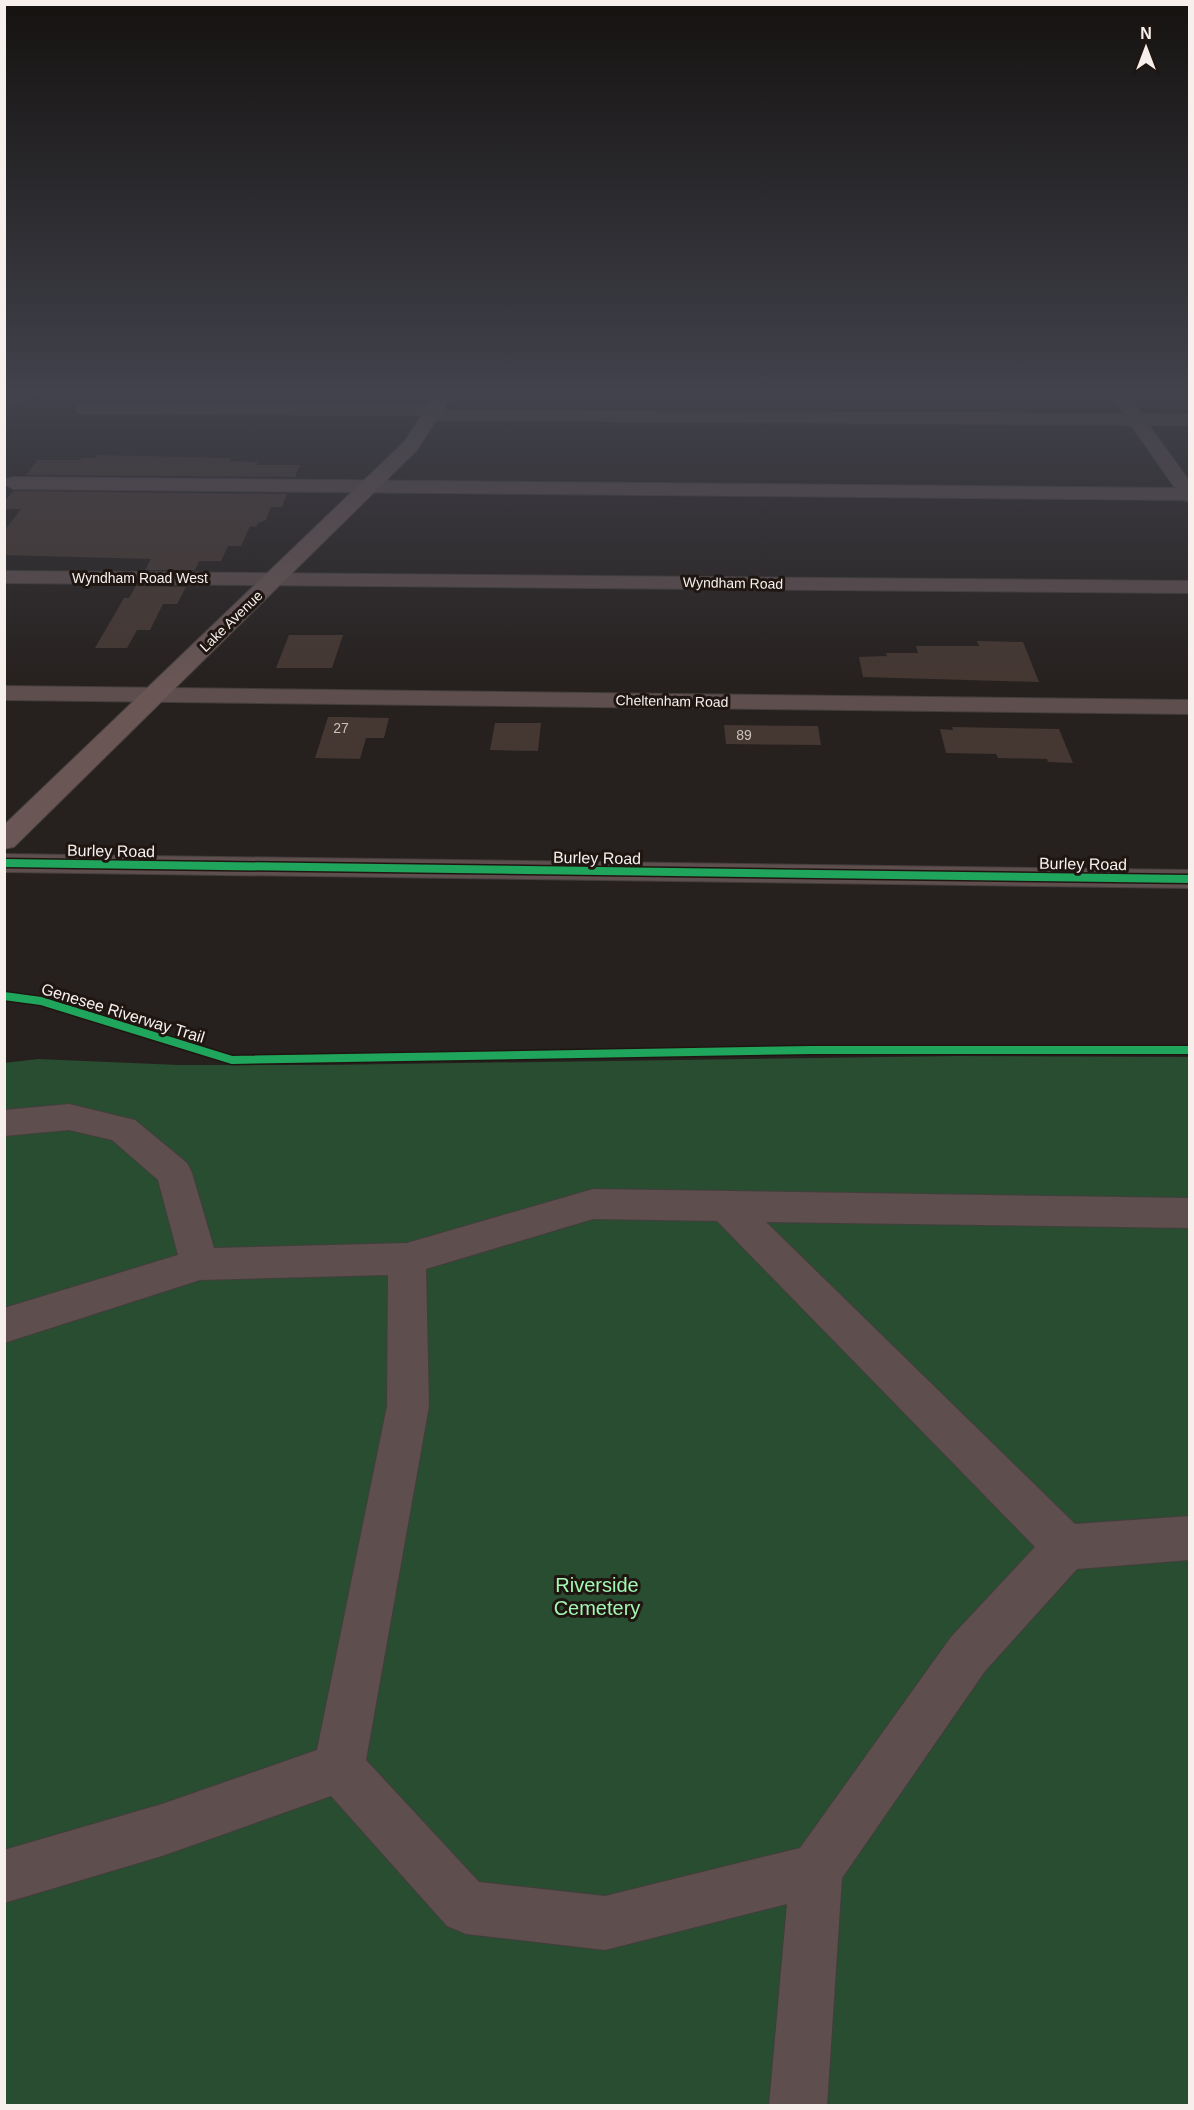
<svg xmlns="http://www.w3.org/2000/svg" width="1194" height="2110" viewBox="0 0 1194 2110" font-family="Arial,sans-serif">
<rect width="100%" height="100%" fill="#26201e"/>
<polygon fill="#294d30" points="958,1056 1189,1057 1189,2105 5,2105 4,1063 38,1059 179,1065 325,1065"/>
<g fill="#453731">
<polygon points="97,455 231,458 229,461 258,462 256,465 300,465 295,477 26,475 37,460 80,460 82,458 95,458"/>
<polygon points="13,491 287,494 282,507 271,507 266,520 258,523 256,527 250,526 241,546 228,546 221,561 199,561 195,570 145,570 151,559 4,555 4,531 21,509 4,509 4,502"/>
<polygon points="136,586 186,587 177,604 163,604 150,630 137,630 127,648 95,648 124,598 129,598"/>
<polygon points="289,635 343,635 332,668 276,668"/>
<polygon points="977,641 1023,642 1039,682 863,677 859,657 887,656 886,653 918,653 916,646 979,646"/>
<polygon points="328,717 346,717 389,718 384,738 366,738 360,759 315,758"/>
<polygon points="495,723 541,723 538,751 490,750"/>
<polygon points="724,725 818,726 821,745 726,744"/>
<polygon points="952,727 1059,729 1073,763 1048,762 1047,759 998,758 996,754 946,753 940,729 953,730"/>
</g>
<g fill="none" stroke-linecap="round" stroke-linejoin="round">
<g stroke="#423e3c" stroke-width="2">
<g id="minor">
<polygon points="1109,392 1126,392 1142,414 1190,415 1190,425 1149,425 1190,482 1190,502 1183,500 13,489 4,484 6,479 13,477 1175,488 1131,425 434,420 428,419 425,415 84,414 78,413 75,409 78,405 84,404 437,405 446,410 1124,414"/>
<polygon points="4,571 1190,581 1190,593 4,583"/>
<polygon points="4,686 1190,700 1190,714 4,700"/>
<polygon points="4,854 1190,870 1190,888 4,872"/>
<path d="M69,1104L135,1120L187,1163L192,1173L214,1248L407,1243L593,1189L1190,1198V1228L766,1222L1075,1524L1190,1516V1560L1077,1569L985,1671L842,1878L827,2106H769L787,1904L605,1950L466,1934L447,1926L331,1796L162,1856L4,1903V1850L162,1804L317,1750L387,1406L388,1275L200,1280L4,1343V1308L178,1255L158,1180L112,1140L69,1130L4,1136V1110ZM593,1219L717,1221L1035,1547L951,1637L800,1848L605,1896L479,1882L366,1760L429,1406L426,1269Z"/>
</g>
</g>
<g stroke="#423e3c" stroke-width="2">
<polygon id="major" points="437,392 454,392 417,450 14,847 4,849 4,825 404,442"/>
</g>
<polyline stroke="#605554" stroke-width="4" stroke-dasharray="3 3" stroke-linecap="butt" points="4,996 41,1001 232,1060 812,1050 1190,1050"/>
<use href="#minor" fill="#5e4e4e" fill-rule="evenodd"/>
<use href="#major" fill="#695655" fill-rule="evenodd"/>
<g stroke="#605655" stroke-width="4">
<polyline id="rail" points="4,405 42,392"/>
</g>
<use href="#rail" stroke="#201611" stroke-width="2" stroke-dasharray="8" stroke-linecap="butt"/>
<g stroke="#201611" stroke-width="11">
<g id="cycleway">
<polyline points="4,863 1190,879"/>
<polyline points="4,996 41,1001 232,1060 812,1050 1190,1050"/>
</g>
</g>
<use href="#cycleway" stroke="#20a55d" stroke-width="8"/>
</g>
<linearGradient id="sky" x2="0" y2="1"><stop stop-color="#151210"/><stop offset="0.57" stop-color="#41424c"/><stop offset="1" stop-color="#41424c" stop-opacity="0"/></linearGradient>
<rect width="1194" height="688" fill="url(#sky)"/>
<g text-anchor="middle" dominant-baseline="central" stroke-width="6" stroke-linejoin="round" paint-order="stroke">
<g font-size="14" fill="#f6efeb" stroke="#201611">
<text x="140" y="578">Wyndham Road West</text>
<text transform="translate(733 583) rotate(1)">Wyndham Road</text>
<text transform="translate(231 621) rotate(-44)">Lake Avenue</text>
<text transform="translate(672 701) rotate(1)">Cheltenham Road</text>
</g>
<g font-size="14" fill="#cac1bc">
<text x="341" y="728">27</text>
<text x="744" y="735">89</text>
</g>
<g font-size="16" fill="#f6efeb" stroke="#201611">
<text transform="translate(111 851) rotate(1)">Burley Road</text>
<text transform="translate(597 858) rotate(1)">Burley Road</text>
<text transform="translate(1083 864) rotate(1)">Burley Road</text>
<text transform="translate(123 1013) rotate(17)">Genesee Riverway Trail</text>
</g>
<g font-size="20" fill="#a1f7b3" stroke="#201611">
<text x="597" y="1585">Riverside<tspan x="597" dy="23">Cemetery</tspan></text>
</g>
</g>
<rect width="1194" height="2110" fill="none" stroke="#f6efeb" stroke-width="12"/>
<g transform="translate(1146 48)" stroke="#201611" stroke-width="4.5" paint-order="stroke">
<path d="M0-4.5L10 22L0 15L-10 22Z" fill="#f6efeb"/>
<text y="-9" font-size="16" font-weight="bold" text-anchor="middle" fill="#f6efeb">N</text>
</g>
</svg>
